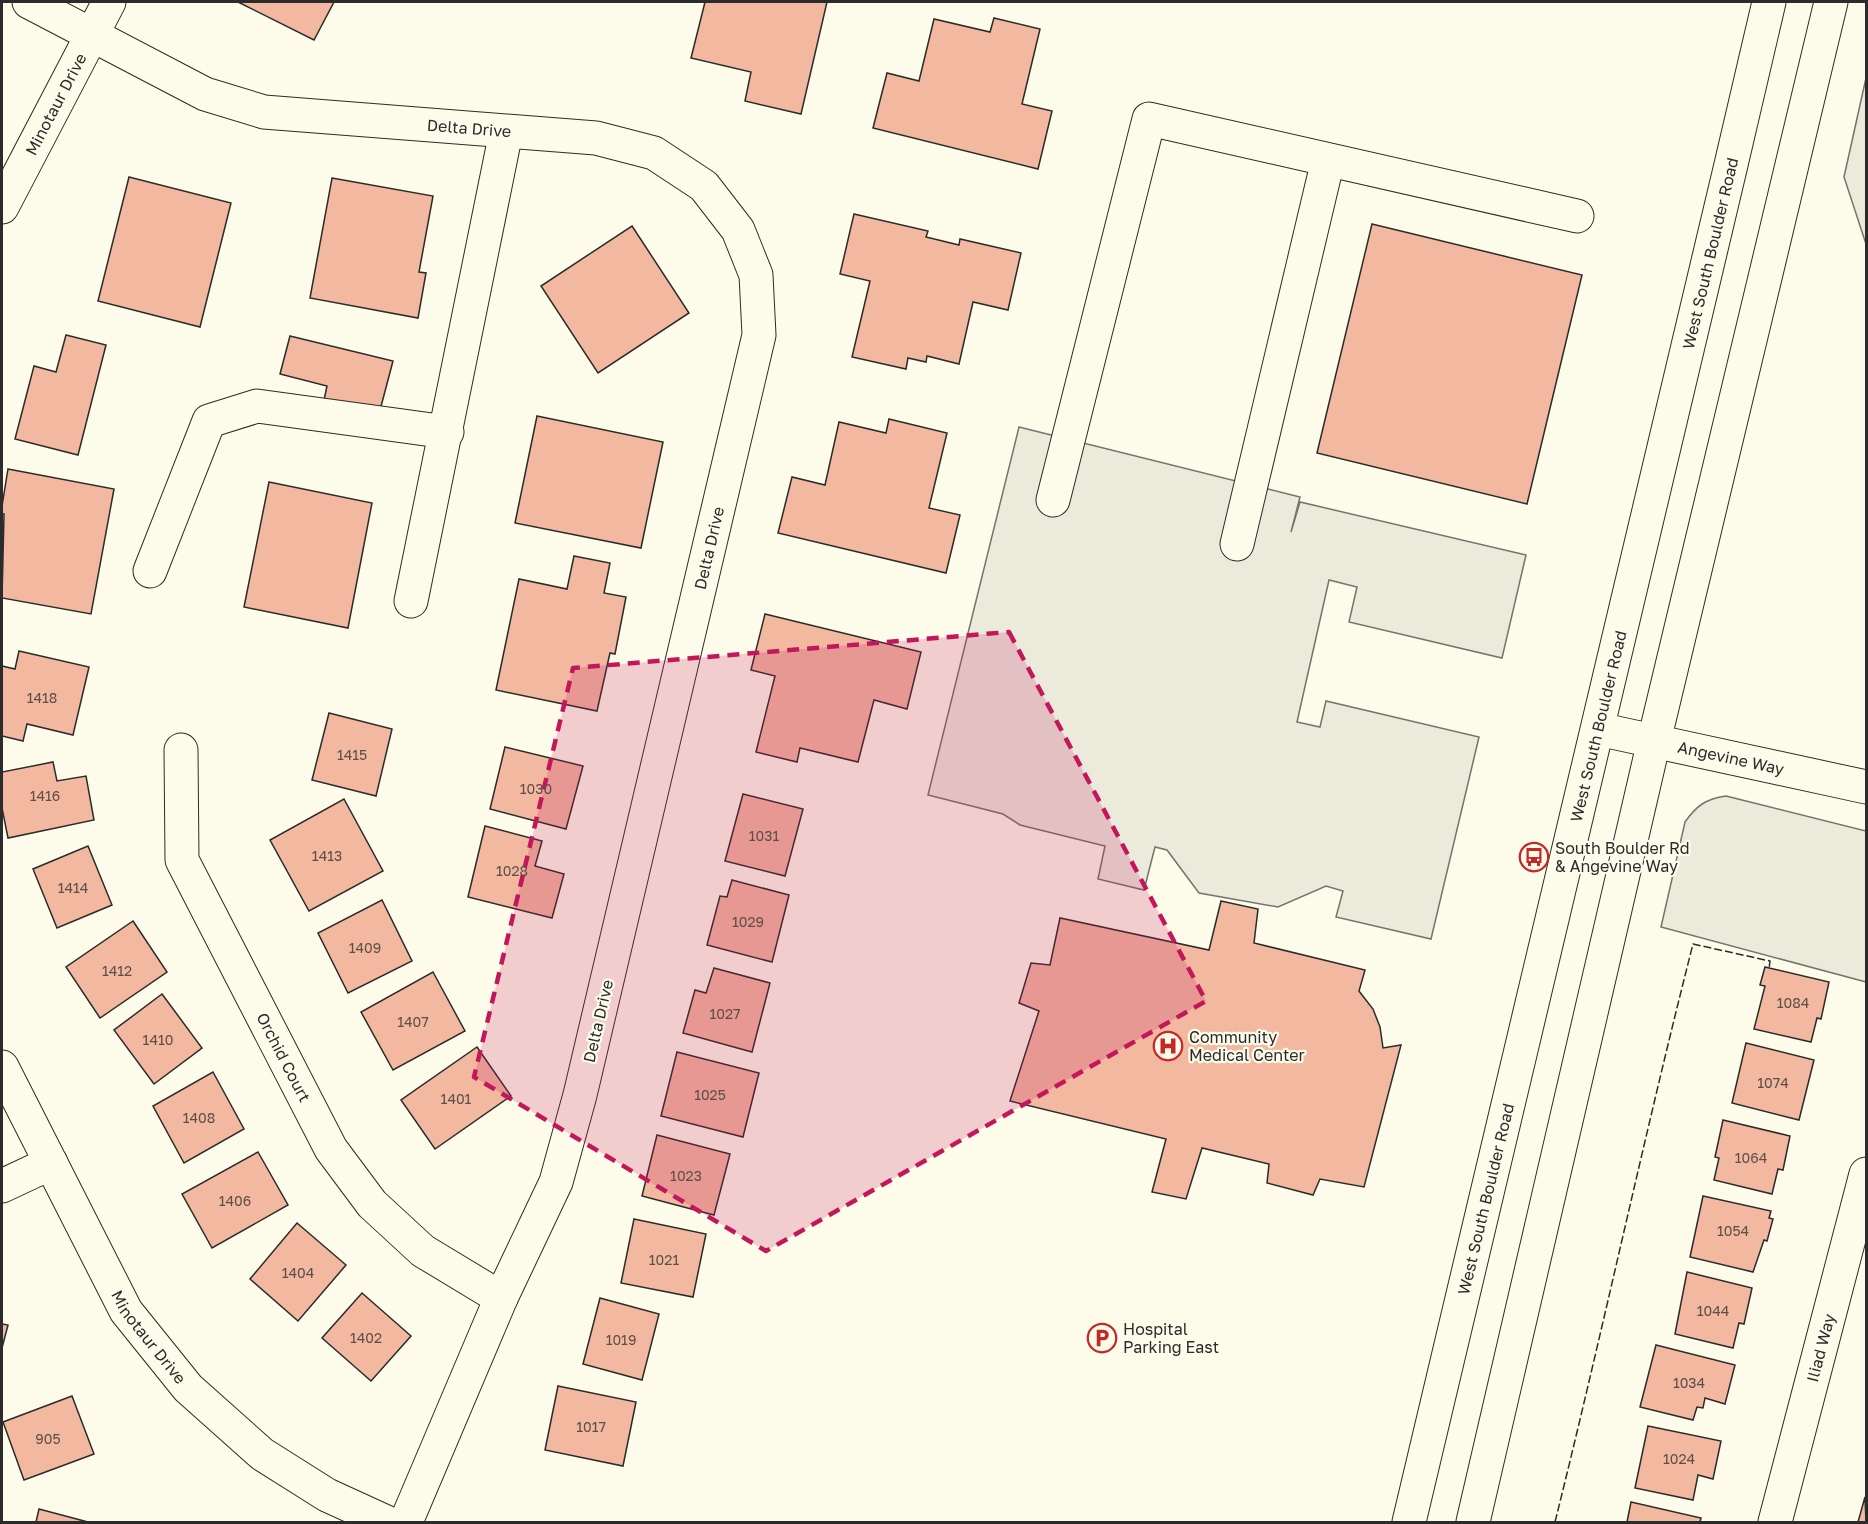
<svg xmlns="http://www.w3.org/2000/svg" width="1868" height="1524" viewBox="0 0 1868 1524" font-family="'Golos Text',sans-serif">
<rect width="100%" height="100%" fill="#fdfbea"/>
<g fill="#ecebdb" stroke="#74746e" stroke-width="1.5">
<polygon points="1866,78 1866,244 1844,177"/>
<path d="M1726,796L1866,831V982L1661,927L1685,822C1697,805 1706,799 1726,796Z"/>
</g>
<polygon fill="#eceadb" stroke="#74746e" stroke-width="1.5" points="1019,427 1300,497 1291,532 1300,502 1526,555 1502,658 1349,622 1357,587 1329,580 1297,722 1320,727 1326,701 1479,737 1431,939 1336,917 1343,891 1326,886 1278,907 1199,893 1167,850 1155,847 1144,890 1098,879 1105,846 1020,825 1003,814 928,795"/>
<g fill="#f2b8a0" stroke="#2b2b2b" stroke-width="1.5">
<polygon points="238,2 334,2 314,40"/>
<polygon points="705,2 827,2 801,114 745,101 751,72 691,58"/>
<polygon points="994,18 1040,29 1022,104 1052,111 1038,169 873,128 887,73 919,81 934,19 990,32"/>
<polygon points="129,177 231,203 200,327 98,301"/>
<polygon points="332,178 433,196 419,272 426,273 418,318 310,298"/>
<polygon points="854,214 928,231 926,237 959,245 960,239 1021,253 1008,310 973,302 959,364 927,356 926,362 908,358 906,369 852,357 870,281 840,274"/>
<polygon points="1372,224 1582,275 1527,504 1317,453"/>
<polygon points="632,226 689,313 598,373 541,286"/>
<polygon points="66,335 106,345 78,455 15,439 34,366 56,372"/>
<polygon points="290,336 393,361 379,414 324,400 327,386 280,374"/>
<polygon points="537,416 663,442 641,548 515,523"/>
<polygon points="889,419 947,433 929,508 960,515 946,573 778,533 792,477 825,485 839,422 886,433"/>
<polygon points="8,469 114,489 91,614 2,598 4,514 2,514 2,506"/>
<polygon points="269,482 372,503 348,628 244,607"/>
<polygon points="574,556 610,563 604,593 626,597 615,654 610,653 597,711 496,690 519,579 567,589"/>
<polygon points="765,614 921,652 907,709 874,700 858,762 800,748 797,762 756,752 775,676 751,670"/>
<polygon points="19,651 89,667 73,735 27,724 23,741 2,736 2,666 15,669"/>
<polygon points="329,713 392,729 376,796 312,780"/>
<polygon points="505,747 583,766 566,829 490,809"/>
<polygon points="53,762 57,781 86,776 94,820 8,838 2,808 2,772"/>
<polygon points="743,794 803,809 785,876 725,861"/>
<polygon points="344,799 383,871 309,911 270,840"/>
<polygon points="485,826 542,841 535,866 564,874 552,918 468,897"/>
<polygon points="88,846 112,905 57,928 33,869"/>
<polygon points="732,880 789,895 772,962 707,945 720,896 727,897"/>
<polygon points="382,900 412,961 348,993 318,933"/>
<polygon points="1221,901 1258,909 1254,943 1365,970 1359,991 1373,1009 1380,1027 1383,1048 1401,1045 1364,1187 1320,1179 1313,1195 1267,1183 1269,1164 1202,1148 1186,1199 1152,1192 1166,1139 1010,1101 1039,1011 1019,1003 1031,963 1050,965 1060,918 1209,950"/>
<polygon points="133,921 167,972 100,1018 66,967"/>
<polygon points="1765,967 1829,982 1821,1019 1817,1018 1811,1042 1754,1029 1765,986 1760,985"/>
<polygon points="714,968 770,983 752,1052 683,1033 695,990 706,993"/>
<polygon points="433,972 465,1031 393,1070 361,1012"/>
<polygon points="162,994 202,1048 154,1084 114,1030"/>
<polygon points="1746,1043 1814,1060 1799,1120 1732,1103"/>
<polygon points="477,1047 511,1096 435,1149 401,1100"/>
<polygon points="677,1052 759,1073 743,1137 661,1116"/>
<polygon points="213,1072 244,1129 184,1163 153,1106"/>
<polygon points="1723,1120 1790,1136 1783,1170 1778,1169 1772,1194 1714,1180 1719,1158 1715,1157"/>
<polygon points="657,1135 730,1154 714,1215 642,1196"/>
<polygon points="258,1152 288,1205 212,1248 182,1194"/>
<polygon points="1703,1196 1771,1211 1769,1218 1773,1219 1767,1241 1764,1240 1753,1272 1690,1257"/>
<polygon points="634,1219 706,1234 693,1297 621,1283"/>
<polygon points="297,1223 346,1265 298,1321 250,1279"/>
<polygon points="1687,1272 1752,1288 1744,1324 1739,1323 1733,1348 1675,1334"/>
<polygon points="362,1293 411,1336 371,1381 322,1338"/>
<polygon points="600,1298 659,1314 642,1380 583,1364"/>
<polygon points="2,1324 8,1325 2,1348"/>
<polygon points="1656,1345 1735,1365 1725,1404 1705,1398 1703,1408 1697,1407 1693,1420 1640,1407"/>
<polygon points="558,1386 636,1402 623,1466 545,1450"/>
<polygon points="72,1396 94,1454 24,1480 3,1422"/>
<polygon points="1648,1426 1721,1441 1713,1479 1698,1475 1693,1500 1635,1488"/>
<polygon points="1865,1497 1866,1522 1858,1522"/>
<polygon points="1631,1502 1701,1518 1700,1522 1627,1522"/>
<polygon points="39,1509 88,1522 36,1522"/>
</g>
<g fill="none" stroke-linecap="round" stroke-linejoin="round">
<g stroke="#2b2b2b" stroke-width="35">
<g id="minor">
<path id="s1" d="M29,2L205,94L264,112L596,138L654,153L704,186L738,230L756,275L759,335L580,1095L556,1182L501,1298L406,1522"/>
<path id="s2" d="M2,207L109,2"/>
<polyline points="1053,500 1149,119 1577,216"/>
<polyline points="1237,544 1328,160"/>
<polyline points="150,571 209,421 257,406 447,432"/>
<polyline points="411,601 506,132"/>
<path id="s3" d="M1598,729L1866,787"/>
<path id="s4" d="M181,750L182,860L331,1149L372,1204L423,1251L501,1298"/>
<path id="s5" d="M2,1067L126,1311L188,1388L262,1454L327,1495L386,1522"/>
<polyline points="2,1186 51,1163"/>
<path id="s6" d="M1775,1522L1866,1174"/>
</g>
</g>
<g stroke="#2b2b2b" stroke-width="35">
<g id="major">
<path id="s7" d="M1409,1522C1529,1015 1651,509 1769,2"/>
<polyline points="1473,1522 1654,741 1831,2"/>
</g>
</g>
<use href="#minor" stroke="#fdfbea" stroke-width="33"/>
<use href="#major" stroke="#fdfbea" stroke-width="33"/>
<path stroke="#2b2b2b" stroke-width="1.5" stroke-dasharray="8 3" stroke-linecap="butt" d="M1555,1522C1603,1330 1644,1136 1693,944L1770,961L1769,969"/>
</g>
<path fill="#c2185b" fill-opacity="0.2" stroke="#c2185b" stroke-width="4.5" stroke-dasharray="12 8" stroke-linejoin="round" d="M1009,632L1206,1001L766,1251L474,1077L573,668Z"/>
<defs>
<g id="bus-ring" transform="scale(1.5)"><circle r="9.5" fill="#fdfbea" stroke="#c62828" stroke-width="1.5"/><path d="M-5-6H5V4H4V6H2V4H-2V6H-4V4H-5ZM-3.5-4V0h7V-4ZM-3.5 1.2v1.5H-2V1.2ZM2 1.2v1.5H3.5V1.2Z" fill="#c62828"/></g>
<g id="hospital-ring" transform="scale(1.5)"><circle r="9.5" fill="#fdfbea" stroke="#c62828" stroke-width="1.5"/><path d="M-5-5h3v3.5h4V-5h3V5h-3V1.5h-4V5h-3Z" fill="#c62828"/></g>
<g id="parking-ring" transform="scale(1.5)"><circle r="9.5" fill="#fdfbea" stroke="#c62828" stroke-width="1.5"/><path d="M-3.5-5.5H1a3.5 3.5 0 0 1 0 7H-1V5.5H-3.5ZM-1-3.4V-.6H.8a1.4 1.4 0 0 0 0-2.8Z" fill="#c62828"/></g>
</defs>
<g fill-rule="evenodd">
<use href="#bus-ring" x="1534" y="857"/>
<use href="#hospital-ring" x="1168" y="1046"/>
<use href="#parking-ring" x="1102" y="1338"/>
</g>
<g text-anchor="middle" dominant-baseline="central" stroke-width="4.5" stroke-linejoin="round" paint-order="stroke">
<g font-size="14" fill="#5d4e48">
<text x="42" y="697">1418</text>
<text x="352" y="754">1415</text>
<text x="536" y="788">1030</text>
<text x="45" y="795">1416</text>
<text x="764" y="835">1031</text>
<text x="327" y="855">1413</text>
<text x="512" y="870">1028</text>
<text x="73" y="887">1414</text>
<text x="748" y="921">1029</text>
<text x="365" y="947">1409</text>
<text x="117" y="970">1412</text>
<text x="1793" y="1002">1084</text>
<text x="725" y="1013">1027</text>
<text x="413" y="1021">1407</text>
<text x="158" y="1039">1410</text>
<text x="1773" y="1082">1074</text>
<text x="710" y="1094">1025</text>
<text x="456" y="1098">1401</text>
<text x="199" y="1117">1408</text>
<text x="1751" y="1157">1064</text>
<text x="686" y="1175">1023</text>
<text x="235" y="1200">1406</text>
<text x="1733" y="1230">1054</text>
<text x="664" y="1259">1021</text>
<text x="298" y="1272">1404</text>
<text x="1713" y="1310">1044</text>
<text x="366" y="1337">1402</text>
<text x="621" y="1339">1019</text>
<text x="1689" y="1382">1034</text>
<text x="591" y="1426">1017</text>
<text x="48" y="1438">905</text>
<text x="1679" y="1458">1024</text>
</g>
<g font-size="16" fill="#2b2b2b" stroke="#fdfbea">
<text stroke="none"><textPath href="#s2" startOffset="116">Minotaur Drive</textPath></text>
<text stroke="none"><textPath href="#s1" startOffset="466">Delta Drive</textPath></text>
<text stroke="none"><textPath href="#s7" startOffset="1304">West South Boulder Road</textPath></text>
<text transform="translate(709 548) rotate(-77)">Delta Drive</text>
<text stroke="none"><textPath href="#s7" startOffset="818">West South Boulder Road</textPath></text>
<text stroke="none"><textPath href="#s3" startOffset="136">Angevine Way</textPath></text>
<text transform="translate(598 1021) rotate(-77)">Delta Drive</text>
<text stroke="none"><textPath href="#s4" startOffset="332">Orchid Court</textPath></text>
<text stroke="none"><textPath href="#s7" startOffset="332">West South Boulder Road</textPath></text>
<text stroke="none"><textPath href="#s5" startOffset="308">Minotaur Drive</textPath></text>
<text stroke="none"><textPath href="#s6" startOffset="180">Iliad Way</textPath></text>
</g>
<g font-size="16" fill="#2b2b2b" stroke="#fdfbea" text-anchor="start">
<text x="1555" y="848">South Boulder Rd<tspan x="1555" dy="18">&amp; Angevine Way</tspan></text>
<text x="1189" y="1037">Community<tspan x="1189" dy="18">Medical Center</tspan></text>
<text x="1123" y="1329">Hospital<tspan x="1123" dy="18">Parking East</tspan></text>
</g>
</g>
<rect width="1868" height="1524" fill="none" stroke="#2b2b2b" stroke-width="6"/>
</svg>
